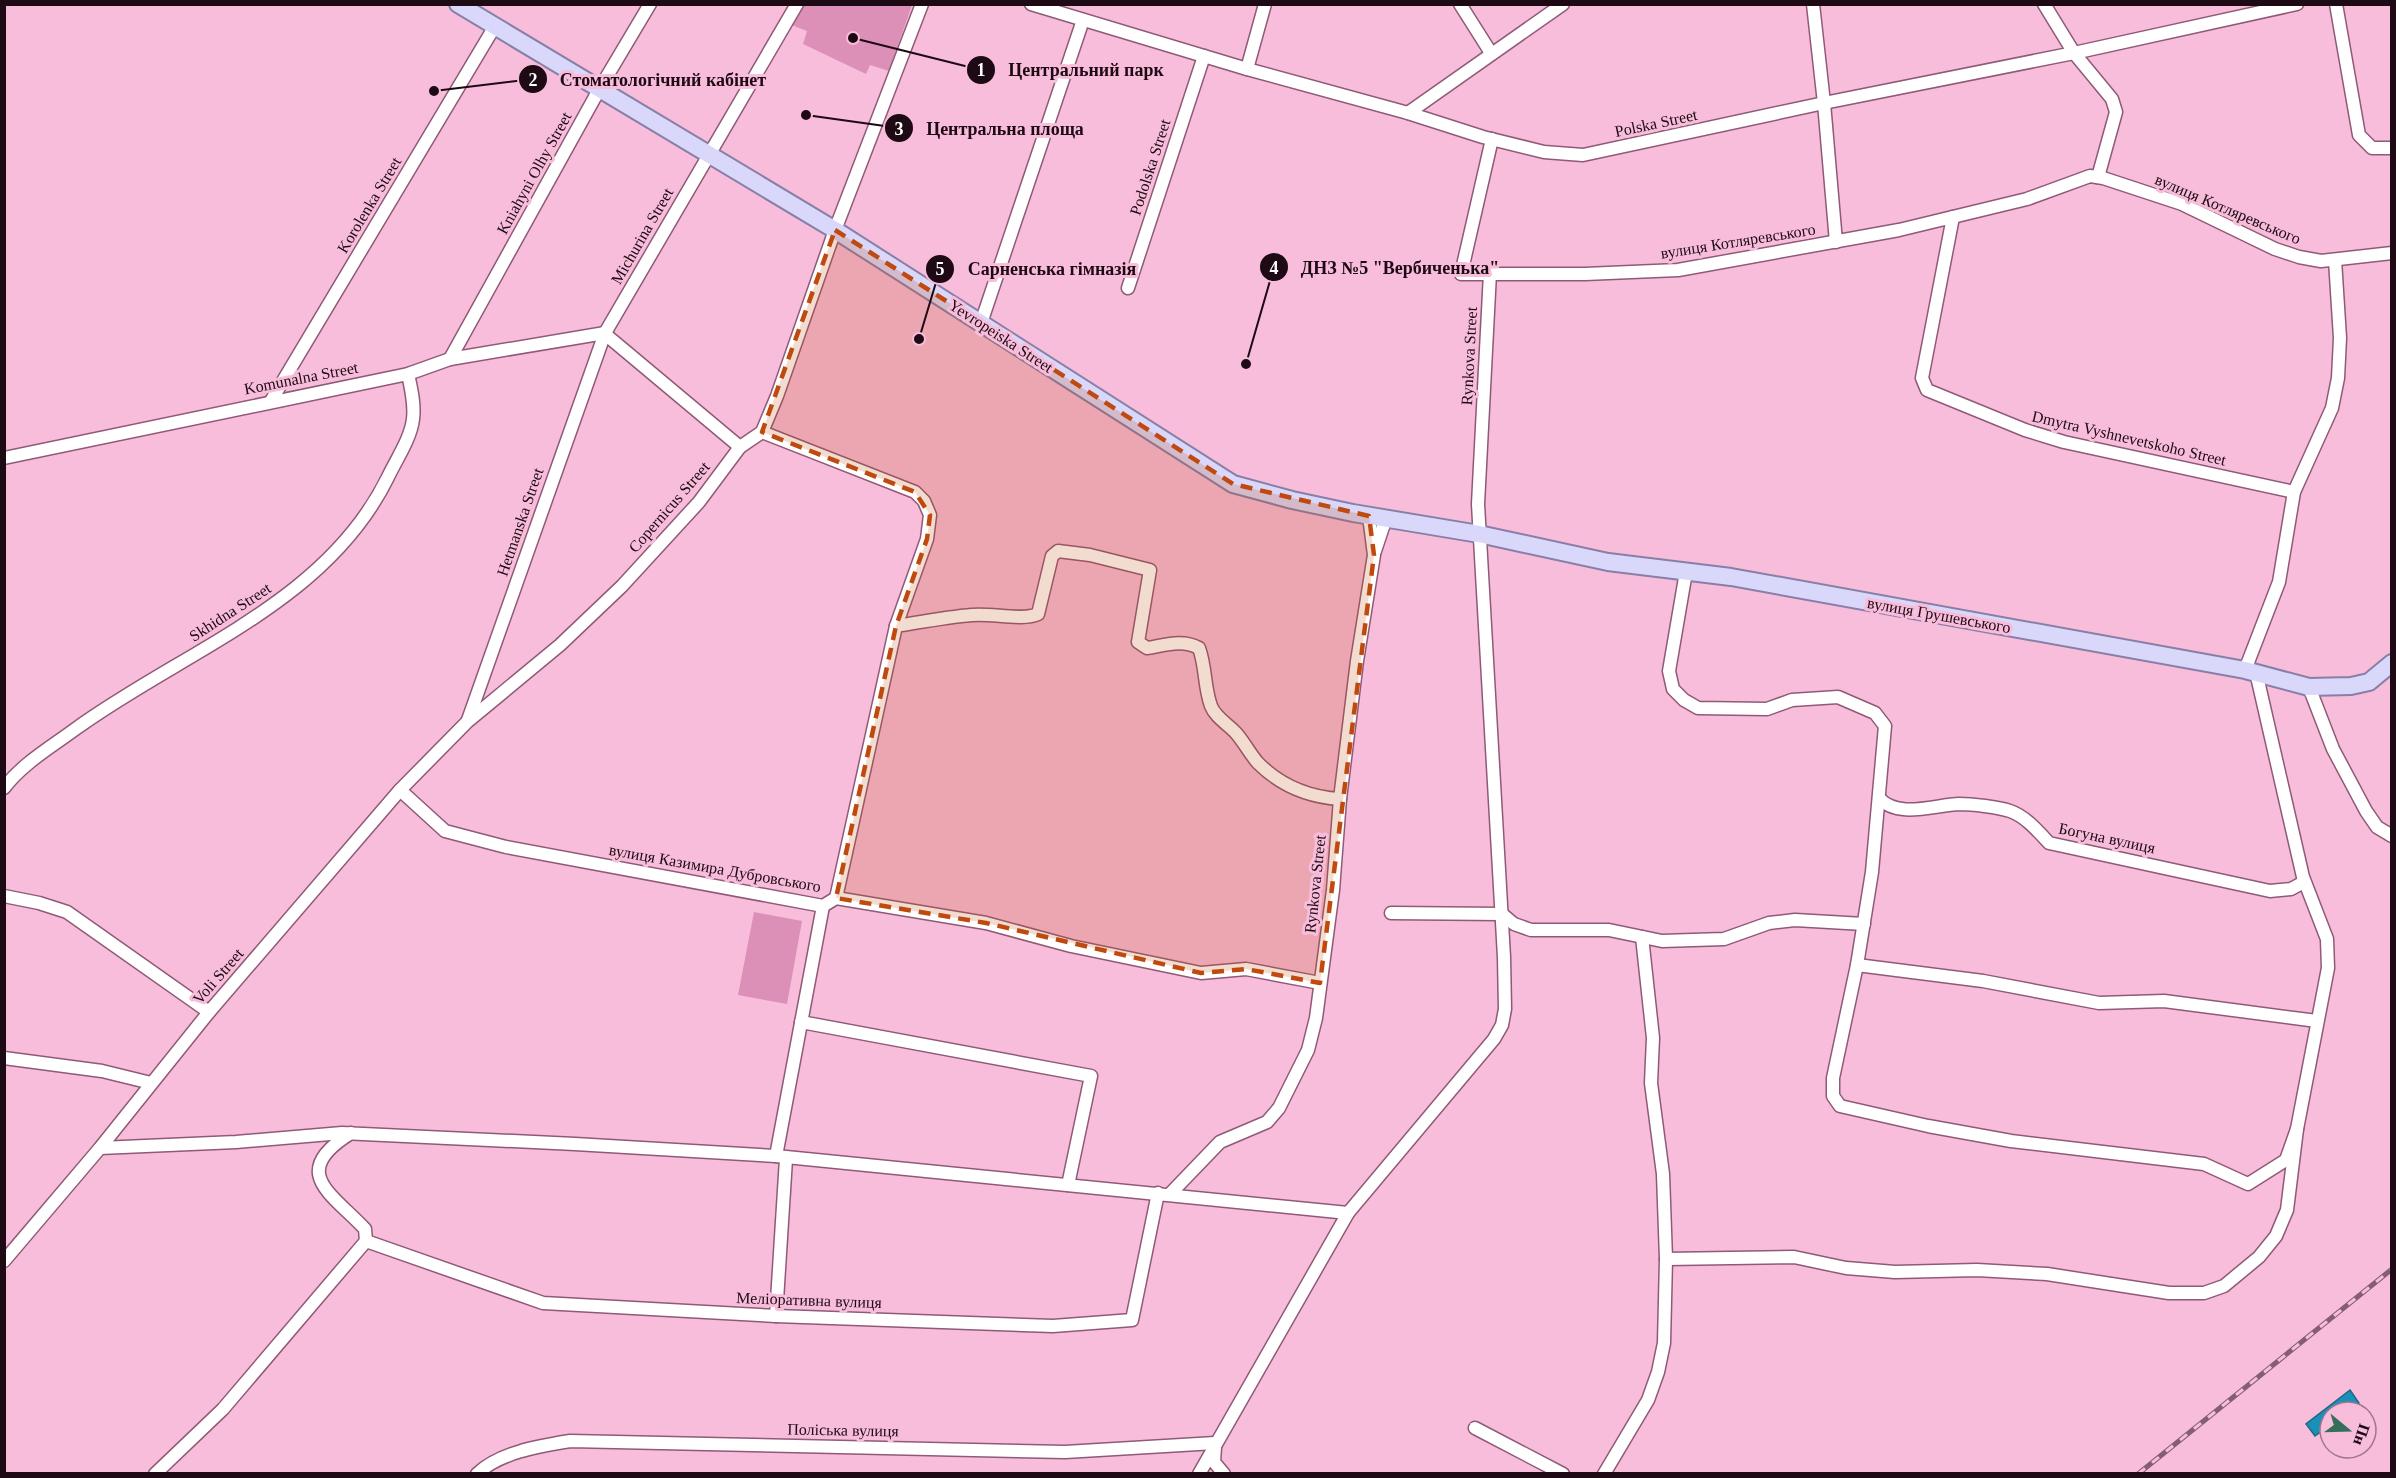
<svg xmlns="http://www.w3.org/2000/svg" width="2396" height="1478" viewBox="0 0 2396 1478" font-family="Georgia,serif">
<rect width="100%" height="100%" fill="#f8bdda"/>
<g fill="#dc90b7">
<polygon points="800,5 912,5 889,71 870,65 866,74 803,44 807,31 789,24"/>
<polygon points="754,912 802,921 787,1004 738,995"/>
</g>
<polygon fill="#1a90b8" stroke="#1b6887" stroke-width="1.5" points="2350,1390 2359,1403 2347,1412 2330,1412 2330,1425 2315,1436 2306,1424"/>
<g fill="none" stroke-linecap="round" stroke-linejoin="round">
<g stroke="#8f5a76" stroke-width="15">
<g id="minor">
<polyline points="1031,4 1247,69 1408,113 1483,137 1544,152 1583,155 1824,103 2074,53 2297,4"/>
<polyline points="1460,4 1491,53"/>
<polyline points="1813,4 1824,103 1836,242"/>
<polyline points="2044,4 2074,53 2112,99 2116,112 2098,177"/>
<polyline points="2336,4 2359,135 2372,148 2392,148"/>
<polyline points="1247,69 1265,4"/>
<polyline points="1408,113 1563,4"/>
<polyline points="1492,139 1461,274 1585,274 1678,270 1899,230 2027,199 2090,176 2103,178 2182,204 2275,249 2299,257 2321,261 2392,253"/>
<polyline points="1953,217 1922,378 1927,390 2025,430 2064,442 2294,492"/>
<polyline points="1128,288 1204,56"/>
<polyline points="981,323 1083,20"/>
<polyline points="605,334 740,447"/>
<polyline points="450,359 600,88 650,4"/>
<polyline points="271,401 495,26"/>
<polyline points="762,432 915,492 924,501 930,515 927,539 896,626 836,898"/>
<polyline points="4,458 408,374 450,359 605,333"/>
<polyline points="1375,551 1386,518"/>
<polyline points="1686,572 1669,671 1673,689 1684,700 1698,708 1767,709 1792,700 1838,697 1875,713 1885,726 1872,872 1857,965 1833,1078 1833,1096 1840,1106 1928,1126 2011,1141 2204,1164 2248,1184 2286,1160 2297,1129"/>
<path d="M896,626C921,622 947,617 972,615C992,613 1023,621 1038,614L1052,556L1058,551L1090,555L1150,570L1138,642L1147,648C1166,645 1182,639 1199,648C1206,667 1204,687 1211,706C1215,717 1229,725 1236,733C1244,742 1250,754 1258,763C1281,786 1308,797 1340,799"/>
<polyline points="2245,670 2279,582 2294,492 2332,408 2338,378 2340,338 2335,260"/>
<polyline points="2309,687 2333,749 2366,811 2377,827 2392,836"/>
<polyline points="468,720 605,333 797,4"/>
<path d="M4,788C22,764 51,747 74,730C182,651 326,604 388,477C396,460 411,438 413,419C415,404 411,388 408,374"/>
<polyline points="400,790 445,831 506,847 823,906 836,898 986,923 1071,946 1201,973 1246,969 1320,983"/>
<path d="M1879,798C1898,819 1934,805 1959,804C1972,804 1998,807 2010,811C2025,816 2038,831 2049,843L2270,891L2291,889L2304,882"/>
<polyline points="4,896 39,903 67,912 209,1012"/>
<polyline points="1391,913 1502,914 1514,924 1531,930 1609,930 1662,941 1724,939 1769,923 1795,920 1864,924"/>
<polyline points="1857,965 1983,981 2099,1003 2164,1001 2317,1021"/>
<polyline points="801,1022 1091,1076 1068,1185"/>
<polyline points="4,1058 102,1071 151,1083"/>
<polyline points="100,1148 236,1142 342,1133 575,1144 776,1156 1348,1213"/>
<polyline points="776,1156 823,906"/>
<polyline points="1170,1194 1220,1142 1267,1122 1279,1108 1308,1050 1316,1018 1333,890 1340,799 1357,661 1374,555 1369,516"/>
<polyline points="366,1241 543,1303 776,1316 1053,1326 1132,1320 1158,1193"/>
<polyline points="1666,1259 1794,1257 1846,1268 1895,1272 1977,1270 2047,1274 2169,1293 2204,1293 2224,1286 2259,1257 2276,1236 2287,1210 2297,1129 2328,968 2327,939 2303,877 2256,672"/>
<polyline points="4,1261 100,1148 209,1012 400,790 467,722 560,645 622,586 699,502 740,447 762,432 777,396 835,230 922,4"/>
<polyline points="776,1316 786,1159"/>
<polyline points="1475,1428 1563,1474"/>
<polyline points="1215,1447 1214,1462 1224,1474"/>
<path d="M155,1474L223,1409L366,1241L365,1229C331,1193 288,1172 351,1133"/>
<path d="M477,1474C500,1452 540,1446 570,1441L1065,1452L1215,1443"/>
<polyline points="1199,1474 1348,1213 1494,1039 1502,1025 1505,1009 1504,957 1478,504 1490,273"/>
<polyline points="1604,1474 1648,1400 1658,1372 1664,1343 1666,1259 1663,1174 1651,1083 1653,1038 1642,937"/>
</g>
</g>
<g stroke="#887fa7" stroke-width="20">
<polyline id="major" points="458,4 835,230 1233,484 1292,500 1353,513 1479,534 1608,562 1731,577 2245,670 2309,687 2351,686 2369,682 2392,663"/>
</g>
<use href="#minor" stroke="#fff" stroke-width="12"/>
<use href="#major" stroke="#dad8fa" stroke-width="16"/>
<g stroke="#845e71" stroke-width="5">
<polyline id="rail" points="2138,1474 2392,1269"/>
</g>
<use href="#rail" stroke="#f8bdda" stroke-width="3" stroke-dasharray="9" stroke-linecap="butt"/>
</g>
<path fill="#bf490e" fill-opacity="0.2" stroke="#bf490e" stroke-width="4.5" stroke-dasharray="12 8" stroke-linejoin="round" d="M835,230L1233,484L1369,516L1374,555L1320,983L1246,969L1201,973L986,923L836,898L896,626L927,539L930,515L915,492L762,432Z"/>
<g text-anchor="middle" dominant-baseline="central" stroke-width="6" stroke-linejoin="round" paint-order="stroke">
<g font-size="16" fill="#1d0a14" stroke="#f8bdda">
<text transform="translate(1656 123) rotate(-12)">Polska Street</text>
<text transform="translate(1150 167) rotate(-72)">Podolska Street</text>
<text transform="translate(534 173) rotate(-61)">Kniahyni Olhy Street</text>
<text transform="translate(369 205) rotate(-59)">Korolenka Street</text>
<text transform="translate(2228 209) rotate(23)">вулиця Котляревського</text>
<text transform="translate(642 236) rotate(-60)">Michurina Street</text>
<text transform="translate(1738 241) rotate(-9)">вулиця Котляревського</text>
<text transform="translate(1001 336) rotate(33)">Yevropeiska Street</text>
<text transform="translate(1469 356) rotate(-87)">Rynkova Street</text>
<text transform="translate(301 378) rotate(-11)">Komunalna Street</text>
<text transform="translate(2129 438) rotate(13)">Dmytra Vyshnevetskoho Street</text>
<text transform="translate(669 507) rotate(-49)">Copernicus Street</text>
<text transform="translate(520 522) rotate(-71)">Hetmanska Street</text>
<text transform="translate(230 612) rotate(-33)">Skhidna Street</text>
<text transform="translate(1939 615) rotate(10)">вулиця Грушевського</text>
<text transform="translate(2107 838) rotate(12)">Богуна вулиця</text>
<text transform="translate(715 868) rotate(10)">вулиця Казимира Дубровського</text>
<text transform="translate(1315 884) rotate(-84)">Rynkova Street</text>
<text transform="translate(218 976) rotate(-49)">Voli Street</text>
<text transform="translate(809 1300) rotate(2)">Меліоративна вулиця</text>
<text transform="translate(843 1430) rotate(1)">Поліська вулиця</text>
</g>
</g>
<path fill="none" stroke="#1d0a14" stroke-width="2" d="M853 38L981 70M434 91L533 79M806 115L899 128M1246 364L1274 267M919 339L940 269"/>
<g fill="#1d0a14" stroke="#f8bdda" stroke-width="2">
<circle cx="853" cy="38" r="6"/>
<circle cx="434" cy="91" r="6"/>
<circle cx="806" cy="115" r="6"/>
<circle cx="1246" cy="364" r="6"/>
<circle cx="919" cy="339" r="6"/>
<circle cx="981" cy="70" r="15"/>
<circle cx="533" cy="79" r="15"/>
<circle cx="899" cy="128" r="15"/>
<circle cx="1274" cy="267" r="15"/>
<circle cx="940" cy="269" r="15"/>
</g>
<g font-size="18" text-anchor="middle" font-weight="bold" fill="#fff">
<text x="981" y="76">1</text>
<text x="533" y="86">2</text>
<text x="899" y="135">3</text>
<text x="1274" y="274">4</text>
<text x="940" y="275">5</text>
</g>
<g font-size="18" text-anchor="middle" font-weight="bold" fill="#1d0a14" stroke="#f8bdda" stroke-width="6" stroke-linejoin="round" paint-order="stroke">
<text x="1086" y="76">Центральний парк</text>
<text x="663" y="86">Стоматологічний кабінет</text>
<text x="1005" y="135">Центральна площа</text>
<text x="1400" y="274">ДНЗ №5 "Вербиченька"</text>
<text x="1052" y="275">Сарненська гімназія</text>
</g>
<rect width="2396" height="1478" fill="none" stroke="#1d0a14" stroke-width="12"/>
<g transform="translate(2348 1430) rotate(109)"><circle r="28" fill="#f8bdda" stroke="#a0758b" stroke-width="1.5"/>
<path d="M0-4.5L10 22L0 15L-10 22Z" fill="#336f5a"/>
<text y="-9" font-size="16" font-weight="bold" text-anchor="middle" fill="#1d0a14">Пн</text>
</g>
</svg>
